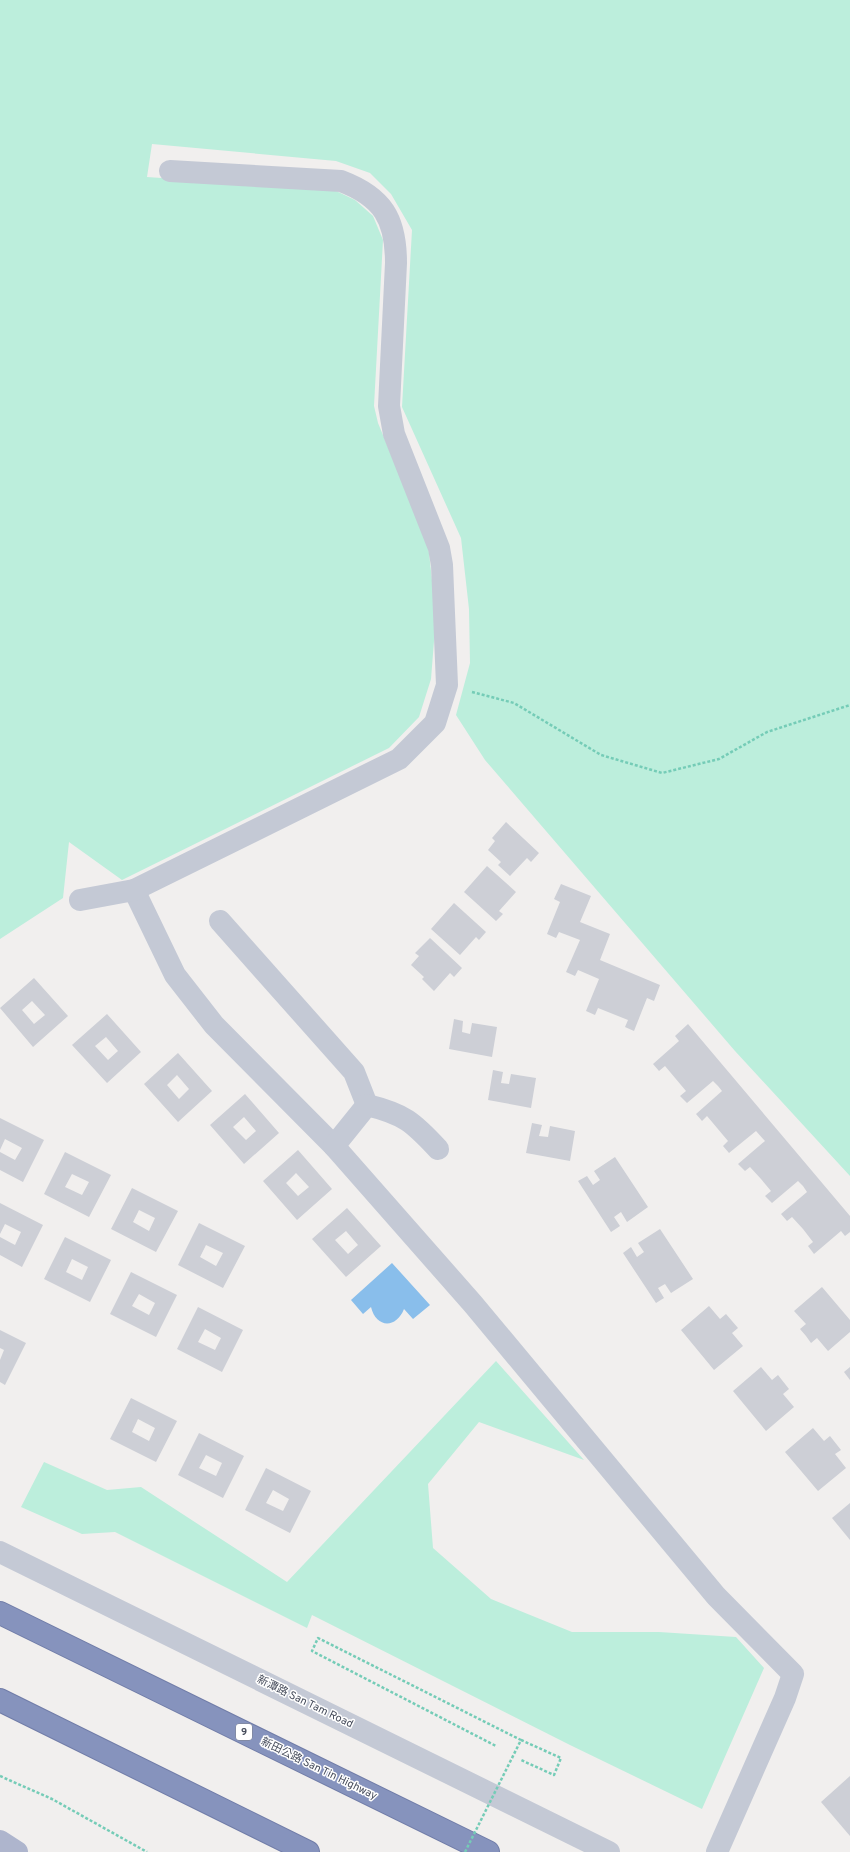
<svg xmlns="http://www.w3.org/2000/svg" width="850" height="1852" viewBox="0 0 850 1852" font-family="Overpass,'Noto Sans TC',sans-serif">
<rect width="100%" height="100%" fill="#f1efee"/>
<g fill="#bceedc">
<polygon points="0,0 850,0 850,1176 735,1051 485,760 456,715 470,663 469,609 461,538 402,407 412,230 391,194 370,173 336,161 152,144 147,177 334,190 355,200 373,216 383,240 374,406 378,423 428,544 436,616 431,679 419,717 389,748 122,880 69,842 63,898 0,939"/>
<polygon points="496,1361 584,1460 479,1422 428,1484 433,1548 491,1599 572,1632 659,1632 736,1637 764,1668 702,1809 570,1745 312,1615 307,1628 115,1532 82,1534 21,1507 44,1462 107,1490 141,1487 287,1582"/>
</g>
<path fill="#89beeb" d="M392,1263L430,1305L413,1319L404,1309C396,1329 376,1328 371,1307L363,1314L351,1300Z"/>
<g fill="#cdcfd6" fill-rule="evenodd">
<polygon points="506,822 539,853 531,862 527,858 510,876 498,865 501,862 488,850 495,841 492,838"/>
<polygon points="487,866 516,892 499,911 503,914 496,921 464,892"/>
<polygon points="561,884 591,896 580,922 610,934 600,960 660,985 654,1001 647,998 634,1031 625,1027 628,1020 598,1008 595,1015 586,1011 599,979 578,970 575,976 566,972 580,940 559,932 556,938 547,934 560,902 554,899"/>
<polygon points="454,903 486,932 479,940 476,937 460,955 431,929"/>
<polygon points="430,938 462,968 454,977 450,973 434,991 422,979 424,977 411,965 419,956 415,953"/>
<path d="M34,978L68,1016L33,1047L0,1008ZM32,1001L45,1015L34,1024L22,1010Z"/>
<path d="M107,1014L141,1052L107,1083L72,1045ZM106,1037L118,1051L108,1060L95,1046Z"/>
<polygon points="454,1019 463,1021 462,1032 470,1034 472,1023 497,1027 492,1057 449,1049"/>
<polygon points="688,1024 850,1216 850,1232 845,1236 841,1231 814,1254 808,1246 813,1242 803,1229 792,1217 787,1221 781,1214 807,1192 803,1186 798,1181 772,1203 765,1196 771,1191 761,1179 750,1167 745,1171 738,1164 765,1141 756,1131 729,1153 723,1146 728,1141 707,1116 702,1121 696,1114 722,1091 718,1086 713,1081 687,1103 680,1096 686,1091 665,1066 659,1071 653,1064 679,1041 675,1036"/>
<path d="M178,1053L212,1091L178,1122L144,1084ZM177,1075L189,1089L179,1099L167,1085Z"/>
<polygon points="493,1070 503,1072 501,1083 509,1084 511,1074 536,1078 531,1108 488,1100"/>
<path d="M245,1094L279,1133L244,1164L210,1125ZM244,1117L256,1131L246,1140L233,1127Z"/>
<polygon points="0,1118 44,1140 23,1182 0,1170 0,1152 15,1160 22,1148 5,1139 0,1150"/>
<polygon points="532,1123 542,1125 539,1136 548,1137 550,1126 575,1131 570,1161 526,1153"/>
<path d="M298,1150L332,1189L297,1220L263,1181ZM296,1173L309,1187L298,1196L286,1183Z"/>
<path d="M65,1152L111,1175L89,1217L44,1194ZM72,1174L89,1182L82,1195L65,1187Z"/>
<polygon points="615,1157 648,1207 627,1222 621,1212 614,1217 620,1226 611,1232 578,1181 587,1176 593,1185 600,1180 594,1171"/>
<path d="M132,1188L178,1211L156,1252L111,1229ZM139,1210L155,1218L149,1231L133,1222Z"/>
<polygon points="0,1203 43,1225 22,1267 0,1255 0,1237 15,1245 21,1232 5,1224 0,1234"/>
<path d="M347,1208L381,1246L346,1277L312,1239ZM346,1231L358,1245L348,1254L335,1240Z"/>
<path d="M199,1223L245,1246L223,1288L178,1265ZM206,1245L223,1253L216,1266L200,1257Z"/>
<polygon points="660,1229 693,1279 671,1293 665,1284 658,1288 664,1298 656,1303 623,1253 631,1247 637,1257 644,1252 638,1243"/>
<path d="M65,1237L111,1260L90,1302L44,1279ZM72,1259L88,1267L82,1280L66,1272Z"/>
<path d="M131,1272L177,1295L156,1337L110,1314ZM139,1294L155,1303L149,1315L132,1306Z"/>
<polygon points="822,1287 850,1320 850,1332 828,1351 817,1338 811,1343 806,1336 800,1329 806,1324 794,1311"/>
<polygon points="709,1306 720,1319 726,1314 738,1328 732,1333 743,1346 714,1370 681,1330"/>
<path d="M198,1307L243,1330L222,1372L177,1349ZM205,1329L221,1338L215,1350L198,1342Z"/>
<polygon points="0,1330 26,1343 5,1385 0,1382 0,1360 4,1350 0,1348"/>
<polygon points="761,1367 772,1380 778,1375 789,1389 783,1394 794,1407 766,1431 733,1391"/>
<polygon points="850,1367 850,1380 844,1372"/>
<path d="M131,1398L177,1421L156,1462L110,1439ZM138,1419L155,1428L149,1441L132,1432Z"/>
<polygon points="813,1428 824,1441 830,1436 841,1450 835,1454 846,1468 818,1491 785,1452"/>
<path d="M199,1433L244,1456L223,1498L178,1475ZM206,1455L222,1463L216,1476L199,1468Z"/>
<path d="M266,1468L311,1491L290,1533L245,1510ZM273,1490L289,1499L283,1511L266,1503Z"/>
<polygon points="850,1503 850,1540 832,1518"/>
<polygon points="850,1776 850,1836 821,1802"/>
</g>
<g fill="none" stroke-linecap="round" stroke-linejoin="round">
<g stroke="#717da8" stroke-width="24">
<g id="highway">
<polyline points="0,1613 488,1852"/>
<polyline points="0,1700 308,1852"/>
</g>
</g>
<g stroke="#75ccb7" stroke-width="2.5" stroke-dasharray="3 2" stroke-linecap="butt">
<polyline points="472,692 514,703 601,755 662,773 719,759 767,732 850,705"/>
<polyline points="521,1740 561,1758 554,1775 521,1760"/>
<polyline points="0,1776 52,1799 147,1852"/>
</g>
<g stroke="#c4c9d5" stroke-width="22">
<polyline points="134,890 175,975 214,1025 334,1146"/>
<path d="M80,900L134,890L399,759L435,723L447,685L442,565L439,548L394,434L389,406L396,263C396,219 383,197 341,181L170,171"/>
<polyline points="220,921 354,1072 367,1105"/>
<path d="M438,1149C413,1122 404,1114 367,1105L334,1146L473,1304L716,1596L793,1674L785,1698L717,1852"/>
<polyline points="0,1552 609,1852"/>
</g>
<polyline stroke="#aeb5cd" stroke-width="22" points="0,1841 17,1852"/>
<use href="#highway" stroke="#8693bd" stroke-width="22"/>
<polyline stroke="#75ccb7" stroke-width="2.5" stroke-dasharray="3 2" stroke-linecap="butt" points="465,1852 521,1740 318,1638 312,1651 496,1746"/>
</g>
<g text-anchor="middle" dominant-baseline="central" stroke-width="3" stroke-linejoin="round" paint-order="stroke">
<rect fill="#fff" stroke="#7e828c" stroke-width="1" x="236" y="1724" width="16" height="16" rx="3"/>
<g font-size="10" font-weight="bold" fill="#464c5b">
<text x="244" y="1732">9</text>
</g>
<g font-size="11" fill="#464c5b" stroke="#fff">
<text transform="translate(305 1702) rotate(26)">新潭路 San Tam Road</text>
<text transform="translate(319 1769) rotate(26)">新田公路 San Tin Highway</text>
</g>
</g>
</svg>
